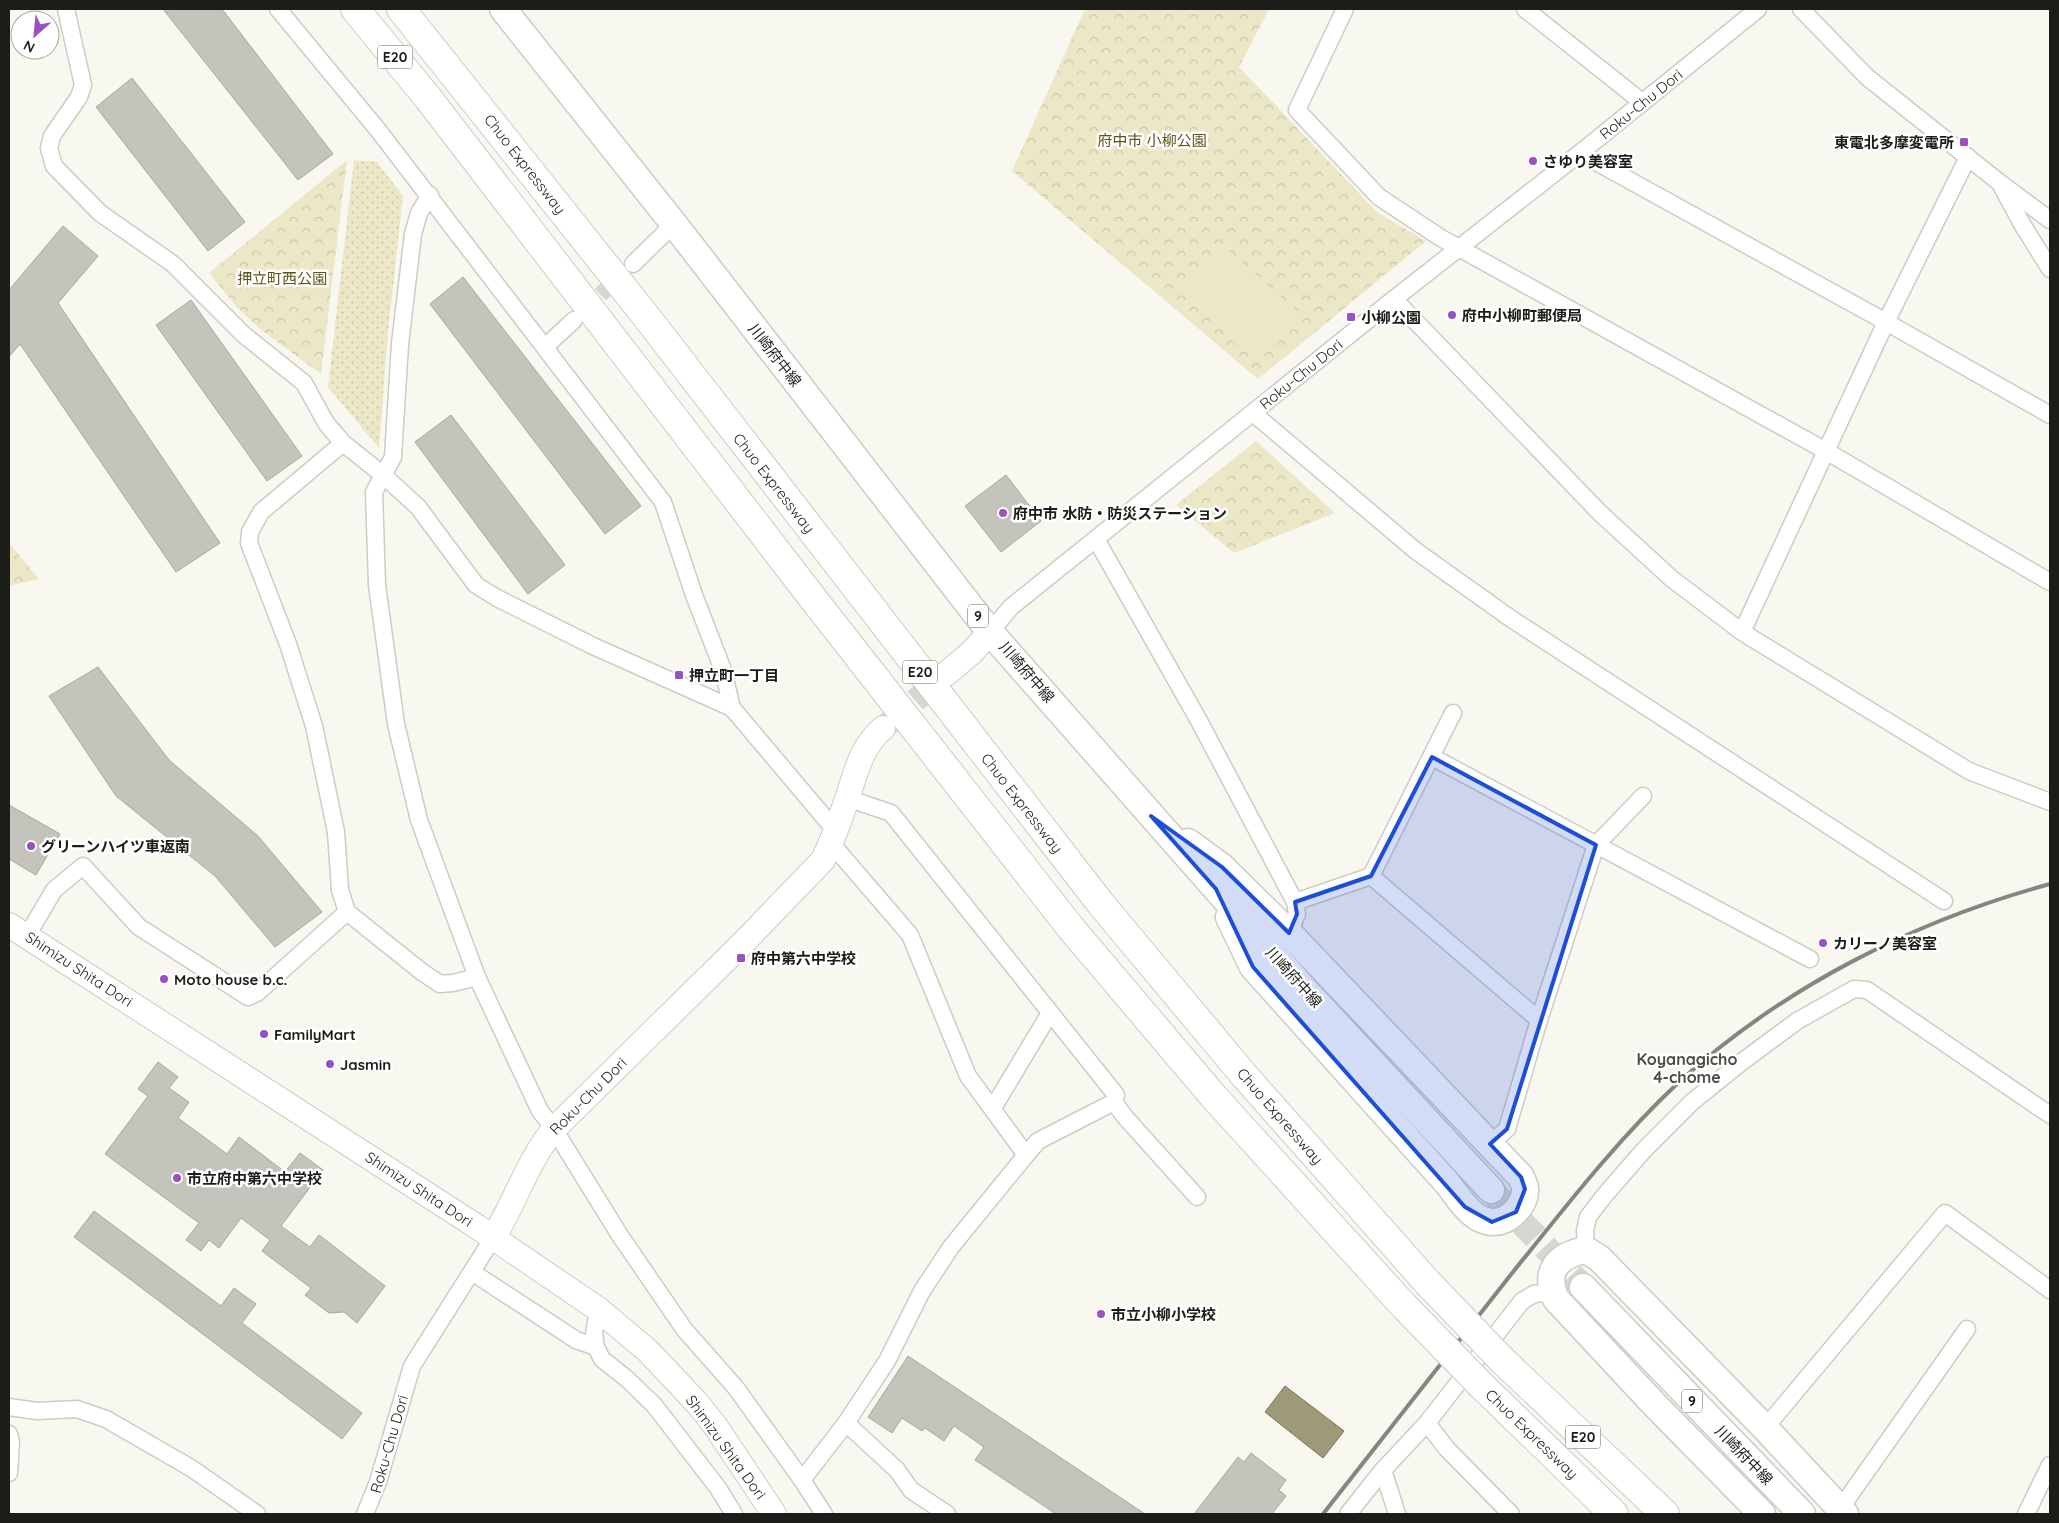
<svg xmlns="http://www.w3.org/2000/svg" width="2059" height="1523" viewBox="0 0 2059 1523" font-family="Quicksand,'Noto Sans JP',sans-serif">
<defs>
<pattern id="grass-dots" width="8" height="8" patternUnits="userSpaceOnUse" patternTransform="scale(1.25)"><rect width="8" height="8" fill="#ece8c7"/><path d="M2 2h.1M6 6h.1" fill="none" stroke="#cac6aa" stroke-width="1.8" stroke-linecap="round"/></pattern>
<pattern id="park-crowns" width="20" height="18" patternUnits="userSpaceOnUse" patternTransform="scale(1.25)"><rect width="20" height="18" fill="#ece8c7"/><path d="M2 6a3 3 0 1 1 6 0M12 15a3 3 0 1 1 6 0" fill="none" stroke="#cac6aa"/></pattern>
</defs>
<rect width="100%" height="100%" fill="#f8f7f0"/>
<polygon fill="url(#grass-dots)" points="354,160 377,162 403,196 388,332 379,448 328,387"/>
<g fill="url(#park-crowns)">
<polygon points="1085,9 1269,9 1239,67 1378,213 1426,241 1258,379 1012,171"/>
<polygon points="347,160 321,374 260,329 236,306 209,273"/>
<polygon points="1256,441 1335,513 1234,553 1176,505"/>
<polygon points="9,543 39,579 9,586"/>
</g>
<polygon fill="#ece8c7" points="1223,246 1301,314 1262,355 1184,287"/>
<polygon fill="#9e9977" stroke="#77745b" points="1285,1386 1344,1431 1323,1458 1265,1412"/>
<g fill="#c4c3bc" stroke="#a8a7a0">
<polygon points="163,9 222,9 333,154 298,180"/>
<polygon points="132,78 245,222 208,251 96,107"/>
<polygon points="63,226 98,256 58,303 220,543 176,572 20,344 9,357 9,290"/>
<polygon points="463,277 641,506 605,534 430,304"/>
<polygon points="191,300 302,456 267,481 156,325"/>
<polygon points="451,415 565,565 528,594 415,442"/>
<polygon points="1006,475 1041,521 1001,552 965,506"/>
<polygon points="98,667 169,760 258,836 322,912 275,947 215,876 116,796 49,696"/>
<polygon points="9,805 60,834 36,875 9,859"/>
<polygon points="158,1062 178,1077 169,1088 189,1102 178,1118 227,1154 239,1137 285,1172 300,1153 323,1170 281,1226 310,1247 319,1235 385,1286 357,1323 344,1312 329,1313 305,1295 311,1288 262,1251 270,1240 241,1218 219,1248 209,1240 201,1251 186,1240 199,1223 105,1154 148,1096 138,1089"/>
<polygon points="94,1211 221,1306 234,1288 256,1304 242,1323 362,1413 342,1439 74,1237"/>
<polygon points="908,1356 1145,1514 1056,1514 975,1460 984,1447 954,1426 944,1441 925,1428 922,1431 902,1418 892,1433 868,1417"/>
<polygon points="1251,1453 1286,1480 1279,1490 1286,1496 1272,1514 1194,1514 1238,1457 1244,1462"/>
</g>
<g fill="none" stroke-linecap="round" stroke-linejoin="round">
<polyline stroke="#d7d6d0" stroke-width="16" stroke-dasharray="16 8" stroke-linecap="butt" points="583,311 622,274"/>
<polyline stroke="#d7d6d0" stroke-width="24" stroke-dasharray="24 12" stroke-linecap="butt" points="888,724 946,674"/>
<polyline stroke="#d7d6d0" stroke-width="26" stroke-dasharray="26 13" stroke-linecap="butt" points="1491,1190 1583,1287"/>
<g stroke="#cdccc5" stroke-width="19">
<g id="street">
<polyline points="66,9 83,85 79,97 52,136 49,148 54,166 100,213 173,264 244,335 304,383 326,423 343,443 383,475 418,507 476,585 497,598 593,646 732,708 835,830"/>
<polyline points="278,9 378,130 663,502 694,595 723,670 732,708"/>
<polyline points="1345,9 1297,110 1379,197 1441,238 1826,451 2050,582"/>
<polyline points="1525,9 1642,102"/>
<polyline points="1801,9 1867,77 2000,183 2050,220"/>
<polyline points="1580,153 1886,322 2050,415"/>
<polyline points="2002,187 2022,224 2050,269"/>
<polyline points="430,195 419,213 413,234 400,344 393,457 374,492 377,585 396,724 419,820 477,977 540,1111 554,1129 619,1234 684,1329 736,1388 802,1480"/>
<polyline points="633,264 674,224"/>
<polyline points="1394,299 1600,513 1672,579 1742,632 1969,771 2050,802"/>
<polyline points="546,346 574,320"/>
<polyline points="1253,413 1416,551 1510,618 1944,901"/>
<polyline points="343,443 261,512 250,532 249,543 288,644 314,726 336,832 340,890 347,912 422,972 440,984 453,983 477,977"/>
<polyline points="1096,539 1198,719 1295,902 1297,914 1289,933"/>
<polyline points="990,632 1011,607 1394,299 1580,153 1758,9"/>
<polyline points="1742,632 1886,322 1968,157"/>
<polyline points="1432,757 1810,959"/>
<polyline points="847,798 891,813 1116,1095 1114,1102"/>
<polyline points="831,843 910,935 968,1076 1026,1155 1038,1141 1114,1102 1125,1117 1197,1197"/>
<polyline points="1371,876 1539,1020"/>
<polyline points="1295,902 1371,876 1453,713"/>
<polyline points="27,936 54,890 83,866 139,927 248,997 257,993 347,912"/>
<polyline points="993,1108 1050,1013"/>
<polyline points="1490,1144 1507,1129 1539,1020 1596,845 1643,796"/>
<polyline points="1586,1250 1585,1231 1588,1217 1604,1196 1644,1150 1692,1102 1739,1064 1797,1021 1854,989 1867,990 2050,1115"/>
<polyline points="472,1272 576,1340 596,1347"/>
<polyline points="598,1309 594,1334 596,1347 602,1359 627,1379 654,1405 718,1488 734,1514"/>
<polyline points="9,1407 37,1411 77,1409 106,1419 191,1468 257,1514"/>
<polyline points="846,1423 897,1470 911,1490 947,1514"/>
<polyline points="1427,1423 1447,1449 1511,1514"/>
<polyline points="1765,1428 1945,1213 2050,1290"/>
<polyline points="9,1434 11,1442 9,1473"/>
<polyline points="1383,1470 1397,1514"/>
<polyline points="1840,1509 1967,1329"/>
<polyline points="365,1514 378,1482 412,1366 493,1238"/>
<polyline points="824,1514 802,1480 846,1423 887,1361 922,1291 951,1247 1026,1155"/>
<polyline points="1348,1514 1383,1470 1427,1423 1522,1301 1534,1294 1553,1292"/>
<polyline points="2026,1514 2050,1465"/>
</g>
</g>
<g stroke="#cdccc5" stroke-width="26">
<g id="secondary">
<polyline points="946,674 972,652 990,632"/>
<polyline points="9,925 476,1226 598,1309 648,1351 698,1404 716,1427 774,1514"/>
<path d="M493,1238C515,1203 528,1160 554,1129L743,943L823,860C833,840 840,819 847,799C856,772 861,747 883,728"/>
</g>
</g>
<g stroke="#cdccc5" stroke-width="29">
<g id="primary">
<polyline points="503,9 674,224 990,632 1306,991 1491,1190"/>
<path d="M1188,842L1222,867L1289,933L1521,1177C1522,1180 1525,1185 1525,1189C1526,1205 1508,1223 1492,1222C1488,1222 1480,1219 1477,1217C1465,1209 1457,1196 1448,1184L1253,967L1229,917"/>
<polyline points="1583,1287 1802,1514"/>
<path d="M1762,1514L1653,1403L1556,1299C1543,1271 1558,1255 1586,1250L1599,1258L1765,1428L1845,1514"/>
</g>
</g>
<g stroke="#cdccc5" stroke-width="30">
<g id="highway">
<polyline points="355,9 428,98 811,596 1070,927 1214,1097 1404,1306"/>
<polyline points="401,9 645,315 1101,904 1243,1074 1427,1282"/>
<polyline points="1502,1360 1665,1514"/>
<polyline points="1481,1385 1614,1514"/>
</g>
</g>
<use href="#street" stroke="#fff" stroke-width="16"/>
<use href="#secondary" stroke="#fff" stroke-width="24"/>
<use href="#primary" stroke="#fff" stroke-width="26"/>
<use href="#highway" stroke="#fff" stroke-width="28"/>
<path stroke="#868580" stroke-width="4" d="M1323,1514C1385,1435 1447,1356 1509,1277C1563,1210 1615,1142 1678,1083C1783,987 1914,921 2050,884"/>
<g stroke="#cdccc5" stroke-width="30" stroke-linecap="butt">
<g id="highway-bridge">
<polyline points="1427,1282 1502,1360"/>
<polyline points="1404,1306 1481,1385"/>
</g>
</g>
<use href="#highway-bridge" stroke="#fff" stroke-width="28"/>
</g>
<path fill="#1d4ed8" fill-opacity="0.2" stroke="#1d4ed8" stroke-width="4" stroke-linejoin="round" d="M1432,757L1596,845L1507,1129L1490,1144L1521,1177L1525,1189L1516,1212L1492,1222L1465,1207L1253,967L1216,889L1151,816L1222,867L1289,933L1297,914L1295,902L1371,876Z"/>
<g fill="#9951c4" stroke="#fff" stroke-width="2">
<rect x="1959" y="137" width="10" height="10" rx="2.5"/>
<circle cx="1533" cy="161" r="5"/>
<circle cx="1452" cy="315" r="5"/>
<rect x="1346" y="312" width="10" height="10" rx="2.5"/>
<circle cx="1003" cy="513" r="5"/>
<rect x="674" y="670" width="10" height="10" rx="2.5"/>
<circle cx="31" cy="846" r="5"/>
<circle cx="1823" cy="943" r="5"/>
<rect x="736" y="953" width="10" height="10" rx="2.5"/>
<circle cx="164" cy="979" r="5"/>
<circle cx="264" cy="1034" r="5"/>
<circle cx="330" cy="1064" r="5"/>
<circle cx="177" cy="1178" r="5"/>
<circle cx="1101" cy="1314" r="5"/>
</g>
<g text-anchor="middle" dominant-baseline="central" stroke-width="5" stroke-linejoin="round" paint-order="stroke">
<g fill="#fff" stroke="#60605e" stroke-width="1">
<rect x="377.5" y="45.5" width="35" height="23" rx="4"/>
<rect x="968" y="604.5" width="20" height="23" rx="4"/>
<rect x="902.5" y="660.5" width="35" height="23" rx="4"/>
<rect x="1682" y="1389.5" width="20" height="23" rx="4"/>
<rect x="1565.5" y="1425.5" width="35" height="23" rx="4"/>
</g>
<g font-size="14" font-weight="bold" fill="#1c1c19">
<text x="395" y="57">E20</text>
<text x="978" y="616">9</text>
<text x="920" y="672">E20</text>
<text x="1692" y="1401">9</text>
<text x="1583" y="1437">E20</text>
</g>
<g font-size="15" fill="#1c1c19" stroke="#fff">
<text transform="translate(1641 104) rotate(-39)">Roku-Chu Dori</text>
<text transform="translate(525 164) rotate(52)">Chuo Expressway</text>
<text transform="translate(775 355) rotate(52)">川崎府中線</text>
<text transform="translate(1301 374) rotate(-39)">Roku-Chu Dori</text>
<text transform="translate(774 483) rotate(52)">Chuo Expressway</text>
<text transform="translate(1027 672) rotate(49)">川崎府中線</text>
<text transform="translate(1022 803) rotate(52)">Chuo Expressway</text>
<text transform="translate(79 969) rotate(33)">Shimizu Shita Dori</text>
<text transform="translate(1294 977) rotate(48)">川崎府中線</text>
<text transform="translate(588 1096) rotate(-45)">Roku-Chu Dori</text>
<text transform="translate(1280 1116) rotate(49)">Chuo Expressway</text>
<text transform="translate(419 1189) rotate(33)">Shimizu Shita Dori</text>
<text transform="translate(1532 1434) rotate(44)">Chuo Expressway</text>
<text transform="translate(389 1444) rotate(-74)">Roku-Chu Dori</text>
<text transform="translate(726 1447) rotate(54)">Shimizu Shita Dori</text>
<text transform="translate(1744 1455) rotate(46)">川崎府中線</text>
</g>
<g font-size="15" fill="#5d551b" stroke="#fff">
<text x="1152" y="140">府中市 小柳公園</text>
<text x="282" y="278">押立町西公園</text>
</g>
<g font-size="15" font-weight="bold" fill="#1c1c19" stroke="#fff" text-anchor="start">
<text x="1954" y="142" text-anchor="end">東電北多摩変電所</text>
<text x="1543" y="161">さゆり美容室</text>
<text x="1462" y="315">府中小柳町郵便局</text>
<text x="1361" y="317">小柳公園</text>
<text x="1013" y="513">府中市 水防・防災ステーション</text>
<text x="689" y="675">押立町一丁目</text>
<text x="41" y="846">グリーンハイツ車返南</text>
<text x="1833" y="943">カリーノ美容室</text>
<text x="751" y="958">府中第六中学校</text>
<text x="174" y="979">Moto house b.c.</text>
<text x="274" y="1034">FamilyMart</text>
<text x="340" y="1064">Jasmin</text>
<text x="187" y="1178">市立府中第六中学校</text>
<text x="1111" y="1314">市立小柳小学校</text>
</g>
<g font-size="16" font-weight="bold" fill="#4c4b45" stroke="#fff">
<text x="1687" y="1059">Koyanagicho<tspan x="1687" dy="18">4-chome</tspan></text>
</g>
</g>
<rect width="2059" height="1523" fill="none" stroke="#1c1c19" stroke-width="20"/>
<g transform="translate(35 35) rotate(207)"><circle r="24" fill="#ffffff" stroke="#a4a4a3"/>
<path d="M0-4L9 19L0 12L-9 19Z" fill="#9951c4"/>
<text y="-8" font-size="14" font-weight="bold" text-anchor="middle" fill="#1c1c19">N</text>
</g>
</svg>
